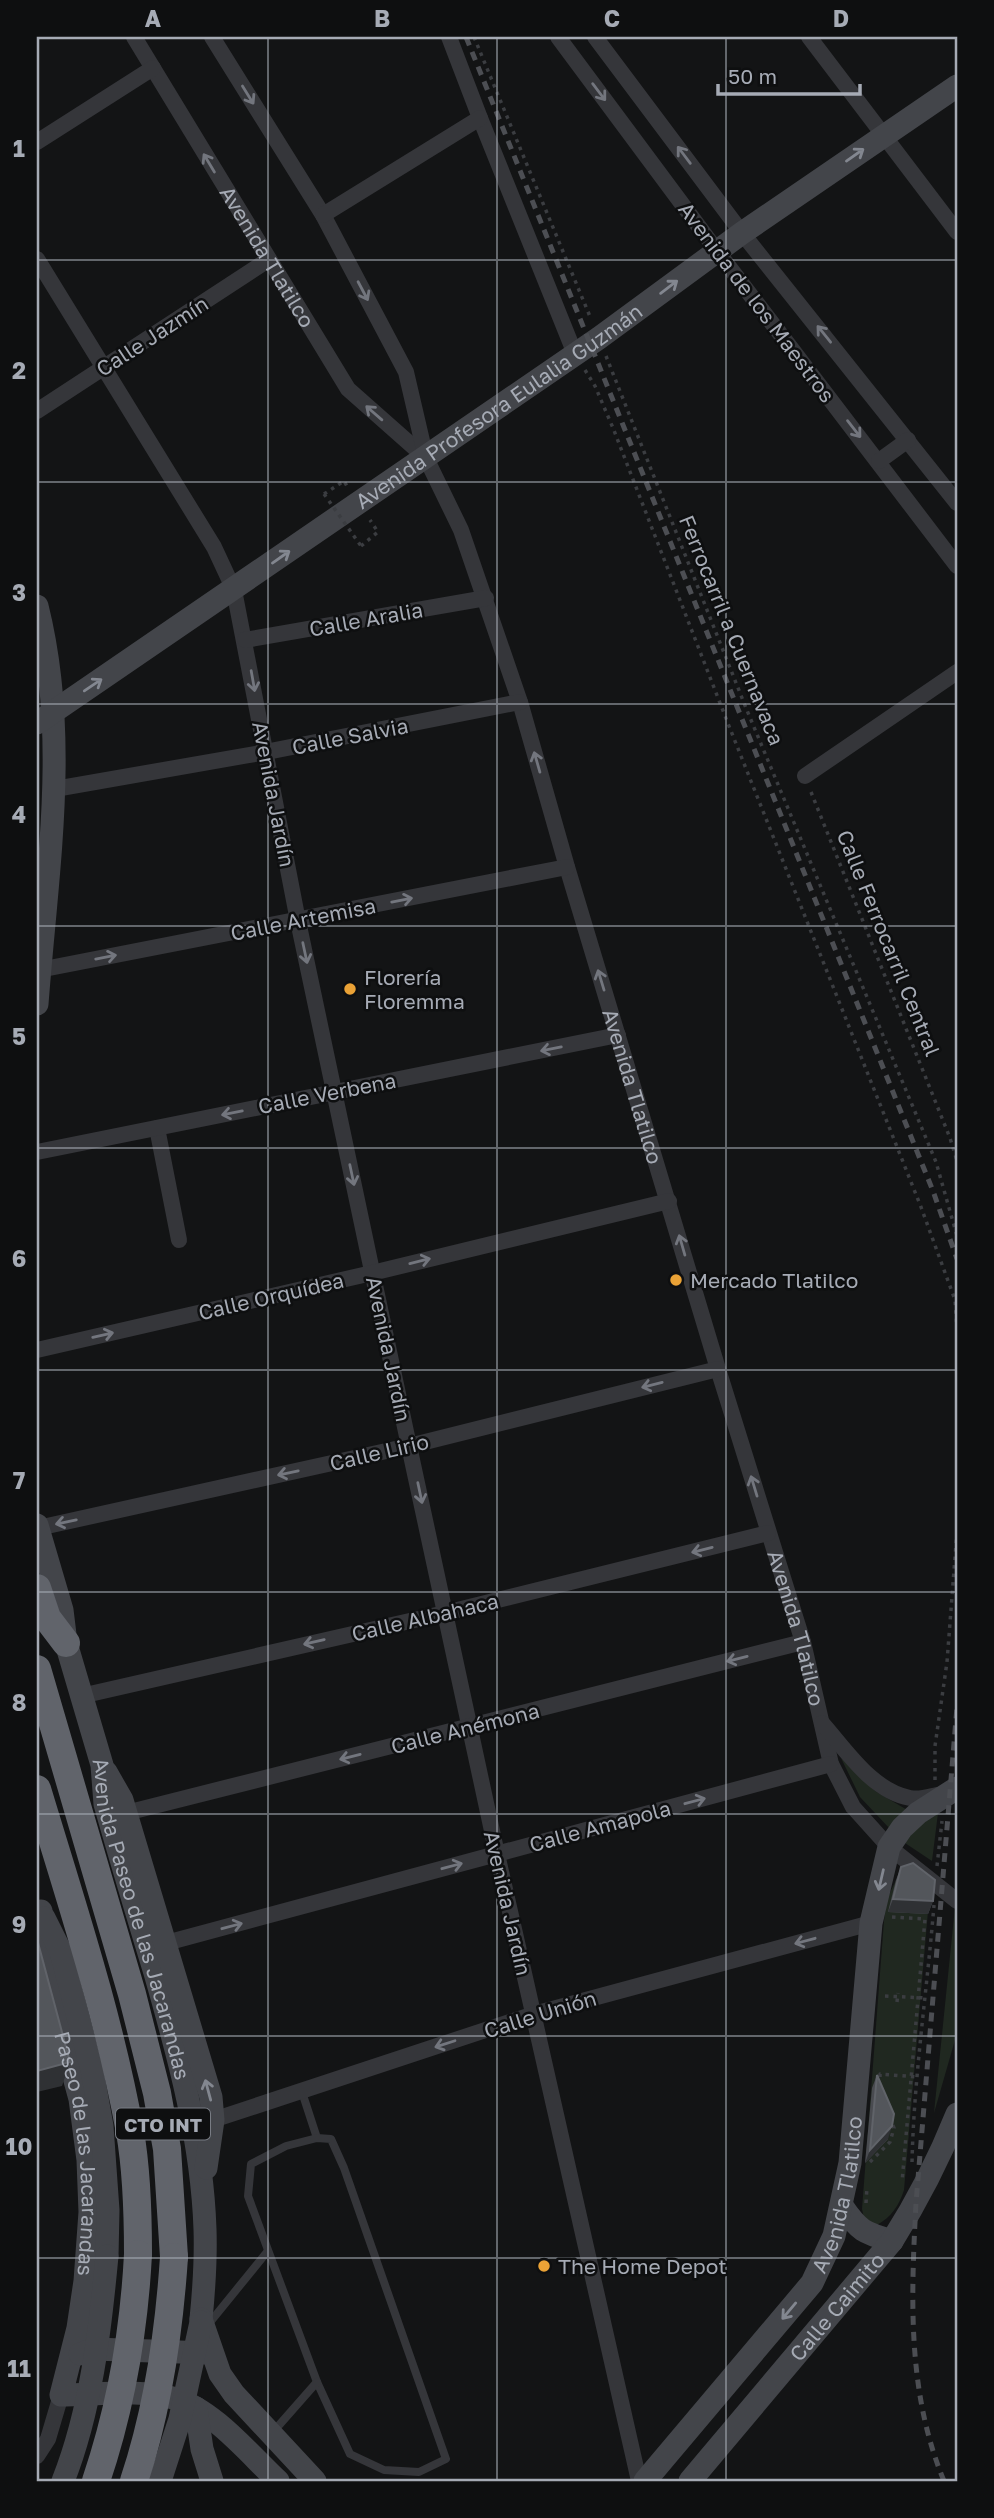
<svg xmlns="http://www.w3.org/2000/svg" width="994" height="2518" viewBox="0 0 994 2518" font-family="'Golos Text',sans-serif">
<rect width="100%" height="100%" fill="#131415"/>
<g fill="#202820">
<polygon points="841,1758 875,1791 909,1811 891,1830 860,1797"/>
<polygon points="938,1813 932,1861 905,1843 919,1824"/>
<path d="M912,1875L930,1888L904,2190C899,2206 891,2217 877,2225L864,2218L862,2209L884,1921L887,1899L896,1880Z"/>
<polygon points="955,1907 957,1908 957,2033 934,2113"/>
</g>
<g fill="none" stroke-linecap="round" stroke-linejoin="round">
<g stroke="#3b3d41" stroke-width="3.5" stroke-dasharray="3.5 5" stroke-linecap="butt">
<polyline points="474,37 591,319"/>
<polyline points="606,356 746,708 936,1162 957,1236"/>
<polyline points="585,370 595,386 613,428 727,721 921,1207 955,1300 957,1330"/>
<polyline points="324,494 344,481 348,488"/>
<polyline points="361,546 378,532 370,520"/>
<polyline points="811,792 950,1138 957,1161"/>
<polyline points="935,1780 935,1746 947,1662 957,1531"/>
<polyline points="937,1866 942,1821"/>
<polyline points="892,1917 925,1919 902,2182"/>
<polyline points="885,1996 925,1998"/>
<polyline points="897,2002 898,1993"/>
<polyline points="880,2077 880,2074 917,2077"/>
<polyline points="870,2162 890,2142 894,2128 892,2123"/>
<path d="M912,2162C914,2076 927,1991 934,1905"/>
<polyline points="866,2203 867,2187"/>
</g>
<g stroke="#35363a" stroke-width="8">
<polyline points="302,2092 317,2138"/>
<polygon points="317,2138 331,2139 344,2168 446,2459 419,2472 384,2470 350,2454 317,2382 248,2196 251,2164 286,2146"/>
<polyline points="207,2326 267,2252"/>
<polyline points="273,2432 317,2382"/>
</g>
<g stroke="#35363a" stroke-width="16">
<path id="s1" d="M134,37L348,389L426,458"/>
<path id="s2" d="M212,37L323,215L406,372L426,458L461,530L520,702L567,867L718,1369L803,1642L831,1764L853,1807L889,1847L957,1901"/>
<polyline points="449,37 480,118 575,354"/>
<polyline points="558,37 717,251 957,566"/>
<polyline points="595,37 742,233 957,503"/>
<polyline points="809,37 957,232"/>
<polyline points="37,142 153,68"/>
<polyline points="323,215 480,118"/>
<polyline points="37,259 214,547 234,590 298,921 409,1446 497,1854 639,2481"/>
<polyline points="37,411 268,260"/>
<polyline points="879,461 908,440"/>
<polyline points="245,640 486,598"/>
<polyline points="805,776 957,672"/>
<polyline points="55,789 266,752 520,702"/>
<polyline points="39,970 567,867"/>
<polyline points="157,1128 179,1240"/>
<polyline points="37,1152 618,1035"/>
<polyline points="37,1350 372,1273 669,1201"/>
<polyline points="38,1528 409,1446 718,1369"/>
<polyline points="81,1696 445,1613 768,1533"/>
<path d="M822,1723C846,1750 872,1791 910,1798C919,1800 928,1797 937,1795"/>
<polyline points="126,1813 803,1642"/>
<polyline points="166,1943 831,1764"/>
<polyline points="213,2120 534,2014 871,1923"/>
<polyline points="37,2456 48,2439 61,2395"/>
</g>
<g stroke="#43454a" stroke-width="23">
<path d="M37,606C70,738 47,870 37,1004"/>
<path id="s3" d="M37,723L599,338L742,233L957,86"/>
<path id="s4" d="M37,1525L62,1610L66,1643L102,1765L105,1804C121,1860 138,1917 155,1973C179,2057 202,2141 205,2229C206,2259 204,2289 201,2319"/>
<polyline points="106,1772 122,1800 211,2097 213,2120 206,2168"/>
<path id="s5" d="M41,1911L42,1959L80,2099L88,2160L90,2212L85,2281L78,2328L61,2395C95,2395 141,2389 173,2398C213,2409 249,2454 278,2481"/>
<polyline points="44,1918 61,1952 92,2070 102,2126 108,2210 107,2256"/>
<path d="M842,2206C859,2231 864,2233 892,2241"/>
<polyline points="80,2354 94,2349 208,2353"/>
<polyline points="196,2408 202,2449 212,2481"/>
<path id="s6" d="M645,2481L812,2283L834,2236L850,2163L871,1923L889,1847L902,1828L918,1813L957,1788"/>
<path id="s7" d="M690,2481L892,2241C918,2200 939,2159 957,2114"/>
</g>
<g stroke="#61646b" stroke-width="28">
<polyline points="37,1588 47,1618 66,1643"/>
<polyline points="37,1669 132,1994 157,2093 167,2149 174,2257"/>
<path d="M37,1789C71,1902 109,2015 130,2132C137,2172 138,2213 138,2254"/>
</g>
<g stroke="#4c4e53" stroke-width="5" stroke-dasharray="9 7" stroke-linecap="butt">
<polyline points="466,37 933,1191 957,1259"/>
<path d="M944,2481C907,2392 911,2298 916,2203L957,1707"/>
</g>
<polyline stroke="#3b3d41" stroke-width="3.5" stroke-dasharray="3.5 5" stroke-linecap="butt" points="324,494 361,546"/>
<g stroke="#43454a" stroke-width="23">
<polyline points="201,2319 220,2374 234,2394 315,2481"/>
<path d="M63,2481C91,2410 100,2331 107,2256"/>
<polyline points="160,2481 180,2419 201,2322"/>
</g>
<g stroke="#61646b" stroke-width="28">
<path d="M96,2481C121,2407 134,2332 138,2254"/>
<path d="M134,2481C158,2409 169,2333 174,2257"/>
</g>
</g>
<g fill="#494b50">
<polygon points="901,1867 933,1901 928,1914 888,1912 896,1880"/>
<polygon points="877,2075 888,2139 865,2163 872,2088"/>
</g>
<g fill="#2f3134">
<polygon points="893,1899 933,1901 928,1914 888,1912"/>
<polygon points="70,2062 62,2086 37,2092 37,2071"/>
<polygon points="892,2126 888,2139 865,2163 870,2150"/>
</g>
<g fill="#53565b" stroke="#606369" stroke-width="2">
<polygon points="913,1863 935,1880 933,1901 893,1899 901,1867"/>
<polygon points="37,1935 37,1939 70,2062 37,2071"/>
<polygon points="877,2075 894,2114 892,2126 870,2150"/>
</g>
<defs><path id="oneway-shaft" d="M-6 0H5M1.5-3L5.5 0L1.5 3" fill="none" stroke-width="1.6" stroke-linecap="round" stroke-linejoin="round" transform="scale(1.75)"/></defs>
<g stroke="#73767e">
<use href="#oneway-shaft" transform="translate(599 92) rotate(53)"/>
<use href="#oneway-shaft" transform="translate(248 95) rotate(58)"/>
<use href="#oneway-shaft" transform="translate(684 155) rotate(-127)"/>
<use href="#oneway-shaft" transform="translate(209 163) rotate(-121)"/>
<use href="#oneway-shaft" transform="translate(363 291) rotate(62)"/>
<use href="#oneway-shaft" transform="translate(824 334) rotate(-129)"/>
<use href="#oneway-shaft" transform="translate(374 413) rotate(-139)"/>
<use href="#oneway-shaft" transform="translate(854 429) rotate(52)"/>
<use href="#oneway-shaft" transform="translate(253 681) rotate(80)"/>
<use href="#oneway-shaft" transform="translate(537 762) rotate(-106)"/>
<use href="#oneway-shaft" transform="translate(402 900) rotate(-11)"/>
<use href="#oneway-shaft" transform="translate(305 953) rotate(78)"/>
<use href="#oneway-shaft" transform="translate(106 957) rotate(-11)"/>
<use href="#oneway-shaft" transform="translate(601 980) rotate(-107)"/>
<use href="#oneway-shaft" transform="translate(551 1049) rotate(169)"/>
<use href="#oneway-shaft" transform="translate(232 1113) rotate(169)"/>
<use href="#oneway-shaft" transform="translate(352 1175) rotate(78)"/>
<use href="#oneway-shaft" transform="translate(682 1245) rotate(-106)"/>
<use href="#oneway-shaft" transform="translate(420 1261) rotate(-14)"/>
<use href="#oneway-shaft" transform="translate(103 1335) rotate(-13)"/>
<use href="#oneway-shaft" transform="translate(652 1385) rotate(166)"/>
<use href="#oneway-shaft" transform="translate(288 1473) rotate(168)"/>
<use href="#oneway-shaft" transform="translate(754 1486) rotate(-107)"/>
<use href="#oneway-shaft" transform="translate(420 1493) rotate(78)"/>
<use href="#oneway-shaft" transform="translate(66 1522) rotate(168)"/>
<use href="#oneway-shaft" transform="translate(702 1550) rotate(166)"/>
<use href="#oneway-shaft" transform="translate(314 1642) rotate(167)"/>
<use href="#oneway-shaft" transform="translate(737 1659) rotate(166)"/>
<use href="#oneway-shaft" transform="translate(350 1757) rotate(166)"/>
<use href="#oneway-shaft" transform="translate(695 1801) rotate(-15)"/>
<use href="#oneway-shaft" transform="translate(452 1866) rotate(-15)"/>
<use href="#oneway-shaft" transform="translate(232 1926) rotate(-15)"/>
<use href="#oneway-shaft" transform="translate(805 1941) rotate(165)"/>
<use href="#oneway-shaft" transform="translate(445 2044) rotate(162)"/>
</g>
<g stroke="#838790">
<use href="#oneway-shaft" transform="translate(855 155) rotate(-35)"/>
<use href="#oneway-shaft" transform="translate(669 287) rotate(-37)"/>
<use href="#oneway-shaft" transform="translate(281 557) rotate(-35)"/>
<use href="#oneway-shaft" transform="translate(93 685) rotate(-34)"/>
<use href="#oneway-shaft" transform="translate(881 1880) rotate(103)"/>
<use href="#oneway-shaft" transform="translate(208 2090) rotate(-105)"/>
<use href="#oneway-shaft" transform="translate(789 2311) rotate(130)"/>
</g>
<path fill="none" stroke="#a6abb5" stroke-width="2" stroke-opacity="0.55" d="M268,37V2481M497,37V2481M726,37V2481M37,260H957M37,482H957M37,704H957M37,926H957M37,1148H957M37,1370H957M37,1592H957M37,1814H957M37,2036H957M37,2258H957"/>
<g fill="#eaa236" stroke="#0e0f10" stroke-width="2.5">
<circle cx="350" cy="989" r="7"/>
<circle cx="676" cy="1280" r="7"/>
<circle cx="544" cy="2266" r="7"/>
</g>
<g text-anchor="middle" dominant-baseline="central" stroke-width="5" stroke-linejoin="round" paint-order="stroke">
<rect fill="#0e0f10" stroke="#787c84" stroke-width="2" x="116" y="2108.5" width="94" height="31" rx="5"/>
<g font-size="19" font-weight="bold" fill="#a6abb5">
<text x="163" y="2124">CTO INT</text>
</g>
<g font-size="21" fill="#a6abb5" stroke="#0e0f10">
<text stroke="none"><textPath href="#s1" startOffset="257">Avenida Tlatilco</textPath></text>
<text transform="translate(757 302) rotate(53)">Avenida de los Maestros</text>
<text transform="translate(152 336) rotate(-33)">Calle Jazmín</text>
<text stroke="none"><textPath href="#s3" startOffset="560">Avenida Profesora Eulalia Guzmán</textPath></text>
<text transform="translate(366 619) rotate(-10)">Calle Aralia</text>
<text transform="translate(732 630) rotate(68)">Ferrocarril a Cuernavaca</text>
<text transform="translate(350 736) rotate(-11)">Calle Salvia</text>
<text transform="translate(274 794) rotate(79)">Avenida Jardín</text>
<text transform="translate(303 919) rotate(-11)">Calle Artemisa</text>
<text transform="translate(889 943) rotate(68)">Calle Ferrocarril Central</text>
<text stroke="none"><textPath href="#s2" startOffset="1138">Avenida Tlatilco</textPath></text>
<text transform="translate(327 1093) rotate(-11)">Calle Verbena</text>
<text transform="translate(271 1296) rotate(-13)">Calle Orquídea</text>
<text transform="translate(389 1349) rotate(78)">Avenida Jardín</text>
<text transform="translate(379 1452) rotate(-13)">Calle Lirio</text>
<text transform="translate(425 1617) rotate(-13)">Calle Albahaca</text>
<text stroke="none"><textPath href="#s2" startOffset="1704">Avenida Tlatilco</textPath></text>
<text transform="translate(465 1728) rotate(-14)">Calle Anémona</text>
<text transform="translate(600 1826) rotate(-15)">Calle Amapola</text>
<text transform="translate(508 1903) rotate(77)">Avenida Jardín</text>
<text stroke="none"><textPath href="#s4" startOffset="408">Avenida Paseo de las Jacarandas</textPath></text>
<text transform="translate(540 2014) rotate(-17)">Calle Unión</text>
<text stroke="none"><textPath href="#s5" startOffset="247">Paseo de las Jacarandas</textPath></text>
<text stroke="none"><textPath href="#s6" startOffset="352">Avenida Tlatilco</textPath></text>
<text stroke="none"><textPath href="#s7" startOffset="228">Calle Caimito</textPath></text>
</g>
<g font-size="21" fill="#a6abb5" stroke="#0e0f10" text-anchor="start">
<text x="364" y="977">Florería<tspan x="364" dy="24">Floremma</tspan></text>
<text x="690" y="1280">Mercado Tlatilco</text>
<text x="558" y="2266">The Home Depot</text>
</g>
</g>
<rect width="994" height="2518" fill="none" stroke="#0e0f10" stroke-width="77"/>
<path d="M718 84v10h142v-10" fill="none" stroke="#a6abb5" stroke-width="3.5"/>
<text x="728" y="84" font-size="21" fill="#a6abb5" stroke="#0e0f10" stroke-width="5" paint-order="stroke">50 m</text>
<rect x="38" y="38" width="918" height="2442" fill="none" stroke="#a6abb5" stroke-width="2.5"/>
<g font-size="23" text-anchor="middle" font-weight="bold" fill="#a6abb5">
<text x="153" y="27">A</text>
<text x="382" y="27">B</text>
<text x="612" y="27">C</text>
<text x="841" y="27">D</text>
<text x="19" y="157">1</text>
<text x="19" y="379">2</text>
<text x="19" y="601">3</text>
<text x="19" y="823">4</text>
<text x="19" y="1045">5</text>
<text x="19" y="1267">6</text>
<text x="19" y="1489">7</text>
<text x="19" y="1711">8</text>
<text x="19" y="1933">9</text>
<text x="19" y="2155">10</text>
<text x="19" y="2377">11</text>
</g>
</svg>
